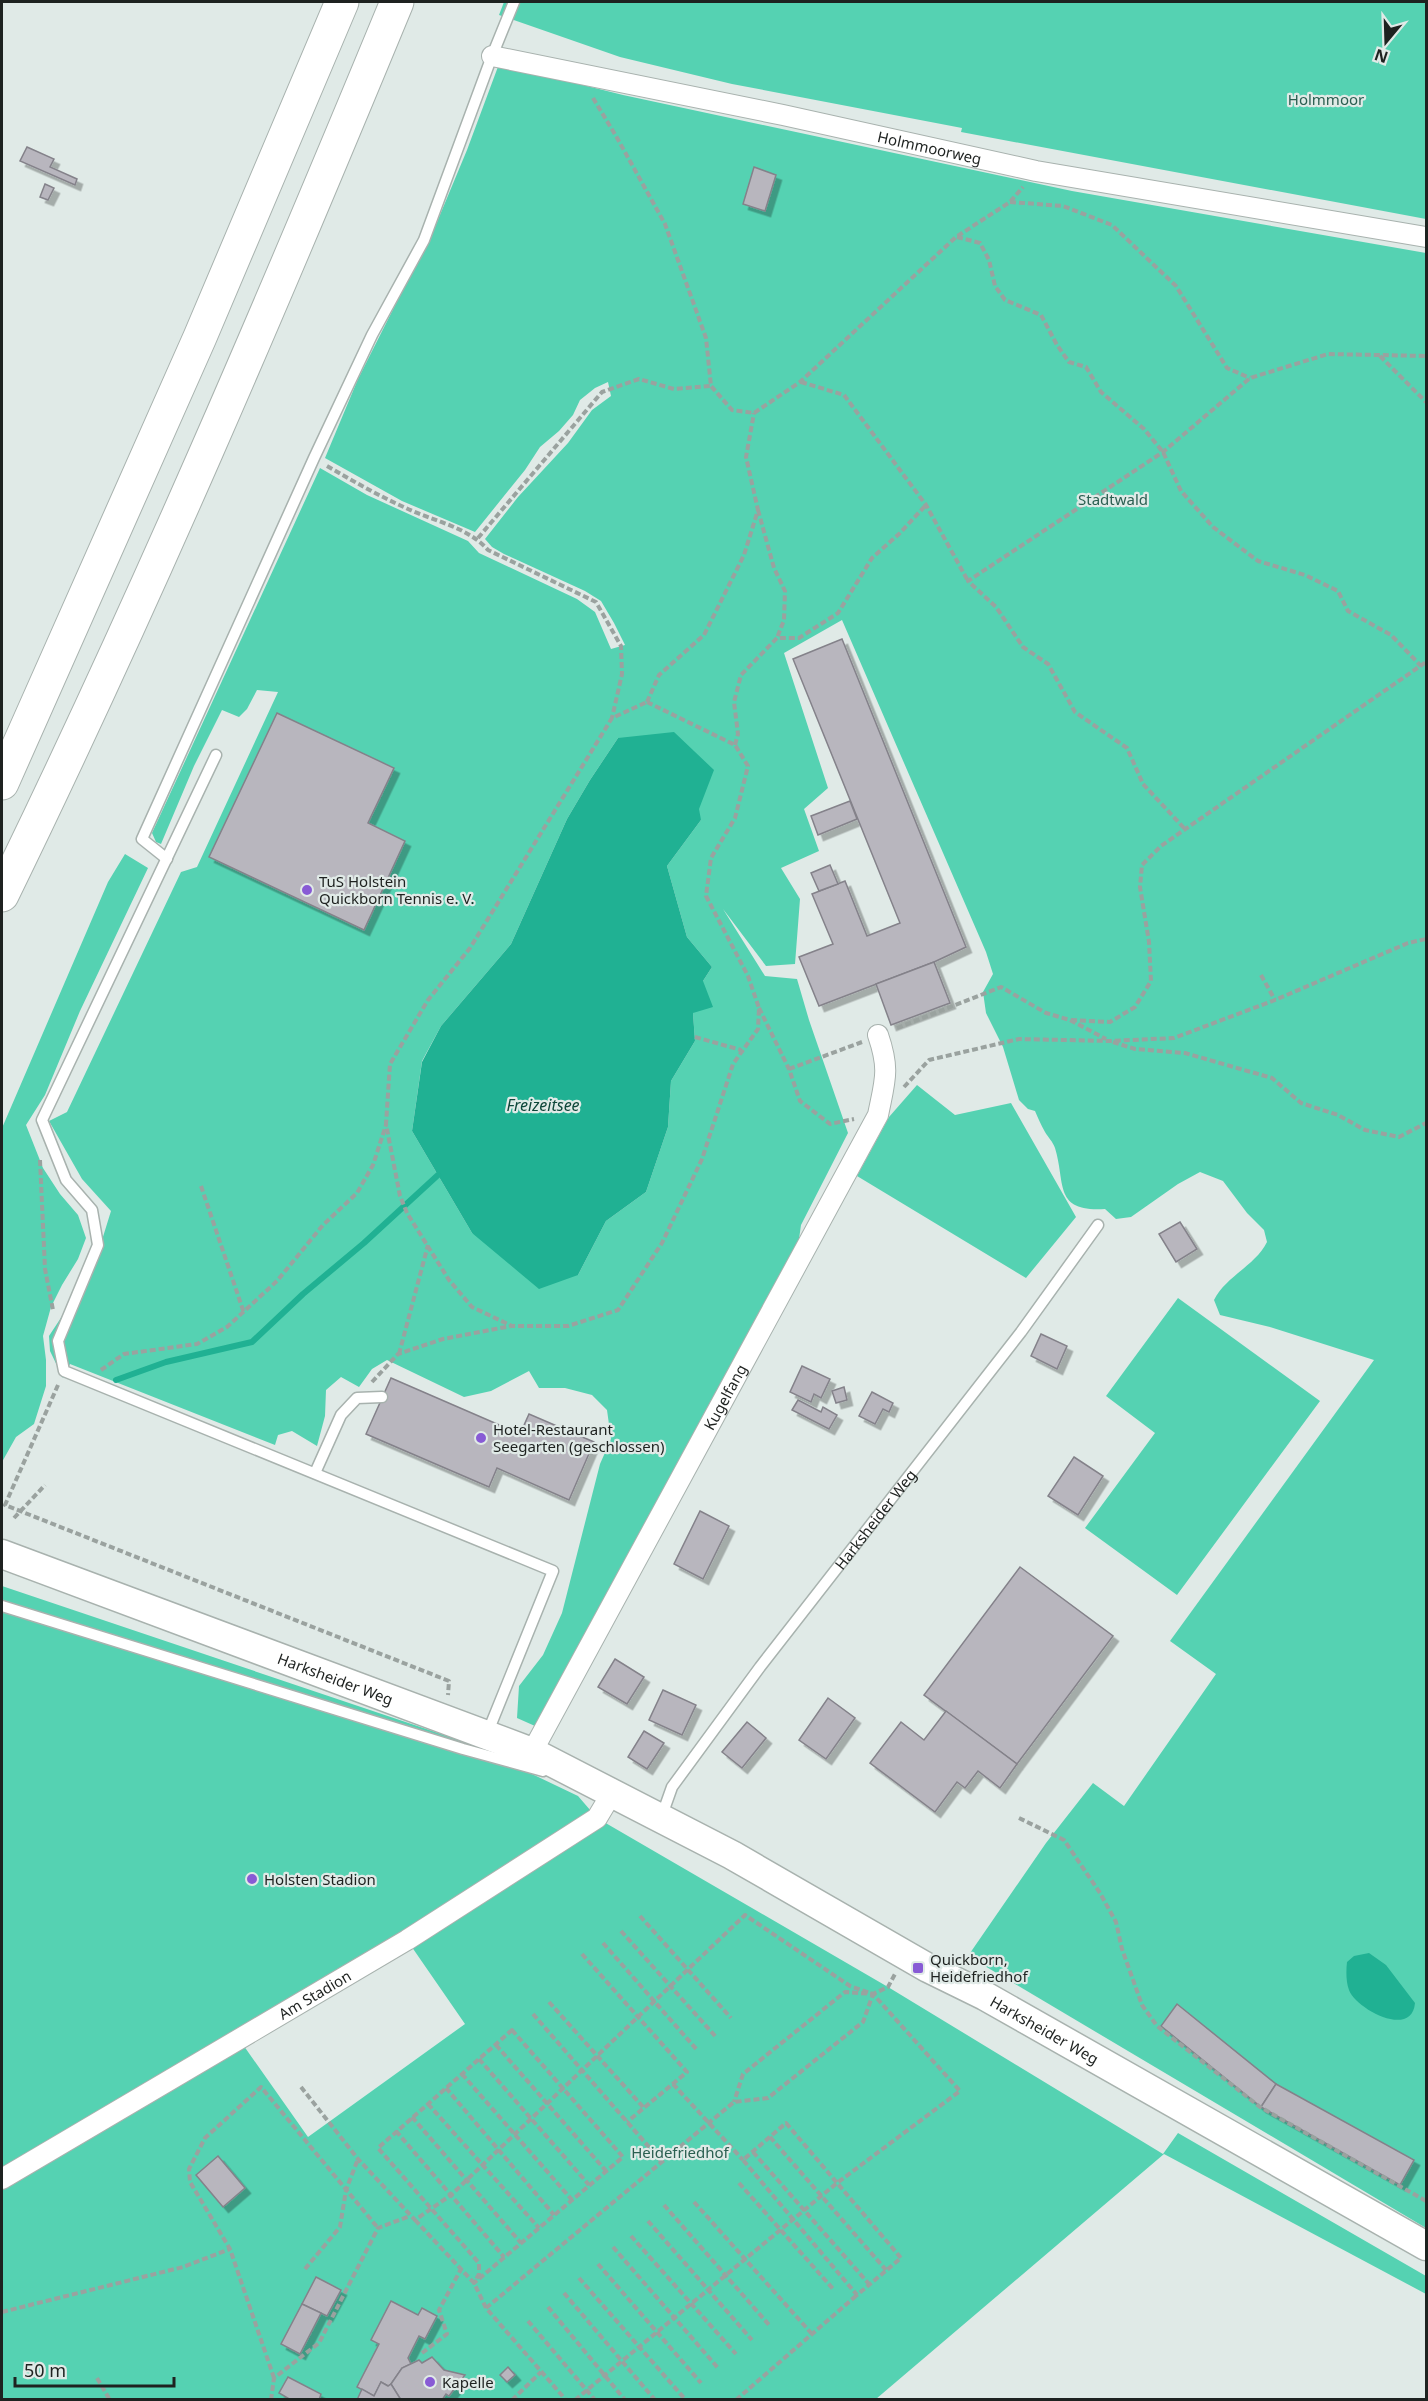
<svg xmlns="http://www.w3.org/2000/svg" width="1428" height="2401" viewBox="0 0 1428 2401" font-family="'Noto Sans',sans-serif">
<defs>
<filter id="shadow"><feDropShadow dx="5.5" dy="5.5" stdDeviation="0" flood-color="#0004"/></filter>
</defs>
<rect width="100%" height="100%" fill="#e0eae7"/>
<g fill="#55d2b2" fill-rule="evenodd">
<polygon points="504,2 1426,2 1426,219 961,132 962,128 732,84 620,57 499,15"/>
<path d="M499,64L623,95L1072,191L1426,253V2228L968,1956L1046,1843L1093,1783L1124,1806L1216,1674L1170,1641L1374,1360L1270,1327L1220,1315L1214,1300C1226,1276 1255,1266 1267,1242L1264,1230L1247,1213L1223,1181L1200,1172L1178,1184L1131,1217L1116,1219L1105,1209C1053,1212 1066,1184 1055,1148C1053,1142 1048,1137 1045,1132C1041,1125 1038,1118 1035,1111L1028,1109L1019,1100L1003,1047L986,1013L983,992L993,974L986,952L842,620L784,653L828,788L804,809L819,851L781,868L800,899L795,964L766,966L723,909L765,976L797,979L809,1020L848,1133L801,1225L796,1260L535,1726L517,1718L519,1686L543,1655L562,1613L600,1464L611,1439L607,1410L592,1395L565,1388H539L529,1371L491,1391L464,1397L387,1360L372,1369L359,1387L341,1377L326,1390L325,1416L317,1446L292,1431L278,1435L275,1445L70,1364L63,1378L50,1351L49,1336L93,1269L111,1211L82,1179L49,1121L67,1112L181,872L197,867L278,692L257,690L247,709L239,717L222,710L194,766L161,844L156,842L152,833L320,468L367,495L468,541L479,553L577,599L595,612L611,649L625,645L614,623L601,601L585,591L504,554L492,547L485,539L518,497L568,443L592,410L611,396L608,382L595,388L580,400L573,415L559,431L540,447L525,470L475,532L402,501L325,458L358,379L437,222L467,150ZM618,738L701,820L667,866L687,937L712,967L703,981L693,1013L695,1041L671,1081L668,1127L646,1192L606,1221L578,1275L472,1233L412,1131L422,1061L441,1026L511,944L567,819L590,780Z"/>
<polygon points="125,854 148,868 80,1011 45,1095 26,1125 43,1168 60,1194 78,1215 86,1238 78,1259 62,1285 51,1307 43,1336 46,1360 46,1386 34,1424 16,1437 2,1462 2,1128 108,882"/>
<polygon points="917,1085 955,1115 1011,1103 1076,1217 1026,1278 857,1176 889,1117"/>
<polygon points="1178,1298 1320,1401 1177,1595 1085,1528 1155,1433 1106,1396"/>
<path d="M2,1586L465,1742L578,1796L597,1818L888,1987L1163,2154L1178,2133L1426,2276V2294L1164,2154L876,2399H2ZM407,1940L465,2024L308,2137L239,2039Z"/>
</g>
<g fill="#20b193">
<polygon points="674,732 714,770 699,809 701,820 667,866 687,937 712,967 703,981 713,1007 693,1013 695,1041 671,1081 668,1127 646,1192 606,1221 578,1275 539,1289 472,1233 412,1131 422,1062 441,1026 511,944 567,819 590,780 618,738"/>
<path d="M1369,1953L1386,1965L1415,2003C1412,2039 1356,2009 1349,1990C1346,1982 1346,1971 1347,1962L1354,1956Z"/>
</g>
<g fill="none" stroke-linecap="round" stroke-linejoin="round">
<polyline stroke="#20b193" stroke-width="6" points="116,1380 166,1362 252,1342 303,1294 364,1243 438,1175"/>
</g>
<g fill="#b8b6be" stroke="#84828a" stroke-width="1.5" filter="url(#shadow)">
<polygon points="27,147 54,159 50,167 77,179 75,185 20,161"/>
<polygon points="754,167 776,175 765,211 743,204"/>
<polygon points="45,184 54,188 48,200 40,197"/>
<polygon points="842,639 966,947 934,962 819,1006 799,957 833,944 812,894 845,881 867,936 900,923 793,659"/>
<polygon points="277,713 394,768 368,823 405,841 364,930 209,857"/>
<polygon points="850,801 857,819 818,835 811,816"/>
<polygon points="830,865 838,884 819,891 811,873"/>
<polygon points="934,962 950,1003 891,1025 876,984"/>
<polygon points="1180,1222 1197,1249 1176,1262 1159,1234"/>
<polygon points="1041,1334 1067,1346 1057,1369 1031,1356"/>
<polygon points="802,1366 830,1379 821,1398 814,1394 811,1402 790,1392"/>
<polygon points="391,1378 520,1434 529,1414 594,1442 569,1500 497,1468 489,1487 366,1434"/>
<polygon points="844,1387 847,1400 836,1403 832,1391"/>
<polygon points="872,1392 893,1403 889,1412 883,1409 875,1424 859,1416"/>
<polygon points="798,1400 821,1412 823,1407 837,1415 829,1429 792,1410"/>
<polygon points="1074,1457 1103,1476 1078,1515 1048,1496"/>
<polygon points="700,1511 729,1526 703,1579 674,1564"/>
<polygon points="1020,1567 1113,1636 1017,1764 924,1695"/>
<polygon points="615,1659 644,1677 627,1704 598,1687"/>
<polygon points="663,1690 696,1705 682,1735 649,1720"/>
<polygon points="828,1698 855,1718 826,1759 799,1740"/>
<polygon points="946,1711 1017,1764 1000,1788 978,1771 965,1788 957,1782 935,1812 870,1763 901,1722 924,1740"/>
<polygon points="747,1722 766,1738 742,1768 722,1752"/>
<polygon points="644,1731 664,1743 647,1769 628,1757"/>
<polygon points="1177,2004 1276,2084 1261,2107 1161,2026"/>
<polygon points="1276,2084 1414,2160 1400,2185 1261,2107"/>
<polygon points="218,2156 245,2188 223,2207 196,2175"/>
<polygon points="316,2277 341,2290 327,2316 302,2304"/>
<polygon points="391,2301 418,2315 422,2308 437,2316 425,2339 419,2336 408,2358 411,2364 402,2368 391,2384 388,2386 381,2382 374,2396 357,2387 379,2344 371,2340"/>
<polygon points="302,2304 321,2313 300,2354 281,2344"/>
<polygon points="432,2357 444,2370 465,2375 449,2396 446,2394 442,2400 401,2400 391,2384 402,2368 419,2360 422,2363"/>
<polygon points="508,2367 515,2375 507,2382 500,2375"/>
<polygon points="288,2377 321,2394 319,2400 291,2400 279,2393"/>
<polygon points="381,2382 388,2386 391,2384 401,2400 357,2400 362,2389 374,2396"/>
</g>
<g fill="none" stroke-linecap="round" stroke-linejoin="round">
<g stroke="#a8b2ae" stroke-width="13">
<g id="lane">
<polyline points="216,755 42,1120 66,1180 92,1210 98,1245 58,1341 64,1371 553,1571 487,1734"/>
<polyline points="167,859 142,839 314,458 372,335 424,240 492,56 514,2"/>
<polyline points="315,1473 341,1415 357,1398 382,1397"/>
<polyline points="2,1606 463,1749 543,1771"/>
<path id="s1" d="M661,1818L672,1787L760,1667L1021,1332L1098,1225"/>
</g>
</g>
<g stroke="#a8b2ae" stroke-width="22">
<g id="street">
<path id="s2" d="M492,56L783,115L1036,171L1426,237"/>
<path id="s3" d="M532,1752L878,1115C885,1080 890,1070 878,1035"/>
<path id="s4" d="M2,2179L407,1940L597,1818L612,1793"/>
</g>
</g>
<g stroke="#a8b2ae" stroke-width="31">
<g id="secondary">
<path id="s5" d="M2,1554L532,1752L732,1855L928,1968L985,1996L1426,2246"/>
</g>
</g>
<g stroke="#a8b2ae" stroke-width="35">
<g id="highway">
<polyline points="2,783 200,337 342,2"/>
<path d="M2,895C145,602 273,302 397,2"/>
</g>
</g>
<g stroke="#9aa29f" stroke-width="4" stroke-dasharray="6 3" stroke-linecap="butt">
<polyline points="593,98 616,136 665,224 706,338 711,386 732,410 754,413 800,382 956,237 1010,202 1023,187"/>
<polyline points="1010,202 1063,206 1112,225 1176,286 1227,368 1250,378"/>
<polyline points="957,237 980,243 989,260 995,286 1005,300 1041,315 1057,345 1069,362 1086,367 1101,392 1144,429 1163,452 1181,491 1213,527 1258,561 1305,575 1338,591 1348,611 1391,635 1421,666"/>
<polyline points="1380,356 1426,402"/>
<polyline points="801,382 844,395 926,505 968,581"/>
<path d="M327,466C353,481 379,496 406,508C433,521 468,527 488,550L596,602L621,646L622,674L612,718"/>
<polyline points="758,510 774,568 785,591 784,620 777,638"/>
<polyline points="478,538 602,392 639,379 674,389 711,386"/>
<polygon points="647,702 735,745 748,766 735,818 711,858 706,896 748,976 759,1008 758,1029 733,1064 702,1159 662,1243 618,1310 568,1326 512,1326 472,1307 449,1280 407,1213 400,1196 386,1124 390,1064 428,1000 470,948 612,718"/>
<polyline points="647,702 659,675 704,635 744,555 758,510 746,457 754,413"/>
<polyline points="735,745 738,734 734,702 741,675 777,638 799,638 838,613 872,558 899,534 926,505"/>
<polyline points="1184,828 1143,784 1127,748 1075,712 1048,664 1023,647 996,607 968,581 1163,452 1250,378 1328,354 1426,356"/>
<polyline points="1261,975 1275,1000"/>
<polyline points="759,1008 789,1069 800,1101 830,1124 854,1119"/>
<polyline points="1071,1020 1110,1022 1135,1007 1151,981 1149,942 1140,887 1142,865 1161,846 1426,662"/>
<polyline points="897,1028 1001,987 1046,1013 1070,1020 1106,1039"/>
<polyline points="695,1037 741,1050"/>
<polyline points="1113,1042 1135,1049 1185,1053 1272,1078 1301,1103 1338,1115 1365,1130 1399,1137 1426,1123"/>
<polyline points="789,1069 862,1042"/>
<polyline points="904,1087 929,1060 1019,1039 1110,1041 1174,1038 1275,1000 1408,943 1426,939"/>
<polyline points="40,1160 45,1269 53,1310"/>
<polyline points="201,1186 244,1313"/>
<polyline points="399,1354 428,1245"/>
<polyline points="101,1370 124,1354 197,1344 227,1327 277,1281 323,1225 357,1193 373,1165 386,1125"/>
<polyline points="372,1382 398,1354 443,1339 511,1326"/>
<polyline points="58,1385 5,1505 449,1681 448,1695"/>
<polyline points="14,1518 45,1485"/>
<polyline points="1019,1818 1064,1840 1100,1893 1116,1922 1122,1949 1142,2005 1157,2026 1260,2107 1426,2201"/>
<polyline points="640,1916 731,2018"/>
<polyline points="621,1931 716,2037"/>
<polyline points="603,1943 698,2051"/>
<polyline points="582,1954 687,2072 627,2122"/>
<polyline points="549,2002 644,2108"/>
<polyline points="533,2014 662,2162"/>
<polygon points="512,2030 623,2157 474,2283 479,2274 479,2263 378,2148"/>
<polyline points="496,2045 606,2171"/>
<polyline points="479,2059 589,2185"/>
<polyline points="462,2074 572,2200"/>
<polyline points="673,2084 743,2160"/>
<polyline points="301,2087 358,2159 415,2220 451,2195 745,1915 850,1986 873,1994 888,1987 895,1974"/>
<polyline points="446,2088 554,2215"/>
<polyline points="428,2104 539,2228"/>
<polyline points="412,2117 521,2243"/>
<polygon points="786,2123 901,2258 857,2295 743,2160"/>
<polyline points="396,2131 504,2257"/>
<polyline points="770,2137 886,2270"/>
<polyline points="753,2152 869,2284"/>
<polyline points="739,2183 834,2290"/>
<polyline points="694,2202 812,2334"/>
<polyline points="664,2205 770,2326"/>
<polyline points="415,2220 474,2283 486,2308 566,2400"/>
<polyline points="648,2221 752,2340"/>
<polyline points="631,2236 736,2354"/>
<polyline points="613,2247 718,2368"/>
<polyline points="598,2264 701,2383"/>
<polyline points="305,2269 340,2227 346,2190 358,2159"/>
<polyline points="579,2278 684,2398"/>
<polyline points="564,2293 655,2400"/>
<polyline points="548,2307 625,2400"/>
<polyline points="486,2308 734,2102 768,2098 863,2022 873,1994"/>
<polyline points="2,2312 183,2267 230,2249"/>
<polyline points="528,2321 595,2400"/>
<polyline points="422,2353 447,2334 439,2310 461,2269"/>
<polyline points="97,2378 110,2400"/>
<polyline points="274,2378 230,2249 190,2182 189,2169 205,2138 261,2087 378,2228"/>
<polyline points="271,2400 274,2378 319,2343 378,2228 410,2216"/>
<polyline points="512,2400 541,2372"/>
<polyline points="575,2400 837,2183 960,2091 873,1994 845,1992 743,2074 734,2102"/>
<polyline points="736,2400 857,2295"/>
</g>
<use href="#lane" stroke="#fff" stroke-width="10"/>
<use href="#street" stroke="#fff" stroke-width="20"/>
<use href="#secondary" stroke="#fff" stroke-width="28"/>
<use href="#highway" stroke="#fff" stroke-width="33"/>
</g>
<g fill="#885bd5" stroke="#e0eae7" stroke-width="2">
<circle cx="307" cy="890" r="6"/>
<circle cx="481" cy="1438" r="6"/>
<circle cx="252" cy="1879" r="6"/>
<rect x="912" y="1962" width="12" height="12" rx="3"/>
<circle cx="430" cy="2382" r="6"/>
</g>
<g text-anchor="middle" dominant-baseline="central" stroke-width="4.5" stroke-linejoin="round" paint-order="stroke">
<g font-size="15" fill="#2a5f51" stroke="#e0eae7">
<text x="1326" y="99">Holmmoor</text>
<text x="1113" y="499">Stadtwald</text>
<text x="680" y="2152">Heidefriedhof</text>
</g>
<g font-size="15" fill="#1e2220" stroke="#e0eae7">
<text stroke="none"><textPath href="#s2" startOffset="447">Holmmoorweg</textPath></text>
<text stroke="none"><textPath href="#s3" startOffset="404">Kugelfang</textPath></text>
<text stroke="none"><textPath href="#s1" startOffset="369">Harksheider Weg</textPath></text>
<text stroke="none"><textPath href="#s5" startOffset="356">Harksheider Weg</textPath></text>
<text stroke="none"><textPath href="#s4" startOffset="363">Am Stadion</textPath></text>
<text stroke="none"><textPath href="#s5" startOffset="1149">Harksheider Weg</textPath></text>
</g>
<g font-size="15" fill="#1e2220" stroke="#e0eae7" text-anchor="start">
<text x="319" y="881">TuS Holstein<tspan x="319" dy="17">Quickborn Tennis e. V.</tspan></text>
<text x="493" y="1429">Hotel-Restaurant<tspan x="493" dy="17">Seegarten (geschlossen)</tspan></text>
<text x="264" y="1879">Holsten Stadion</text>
<text x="930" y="1959">Quickborn,<tspan x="930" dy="17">Heidefriedhof</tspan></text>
<text x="442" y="2382">Kapelle</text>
</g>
<g font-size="16" font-style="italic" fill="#0c4639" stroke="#e0eae7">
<text x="543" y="1105">Freizeitsee</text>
</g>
</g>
<rect width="1428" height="2401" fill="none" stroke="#1e2220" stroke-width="6"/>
<g transform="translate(1386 42) rotate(199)" stroke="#e0eae7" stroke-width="4.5" paint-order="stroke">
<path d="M0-4.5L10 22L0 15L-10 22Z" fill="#1e2220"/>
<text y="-9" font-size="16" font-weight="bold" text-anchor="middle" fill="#1e2220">N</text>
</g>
<path d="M15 2377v9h159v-9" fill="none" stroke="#1e2220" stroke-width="3"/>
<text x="24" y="2377" font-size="18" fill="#1e2220" stroke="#e0eae7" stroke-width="4.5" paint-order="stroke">50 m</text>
</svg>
